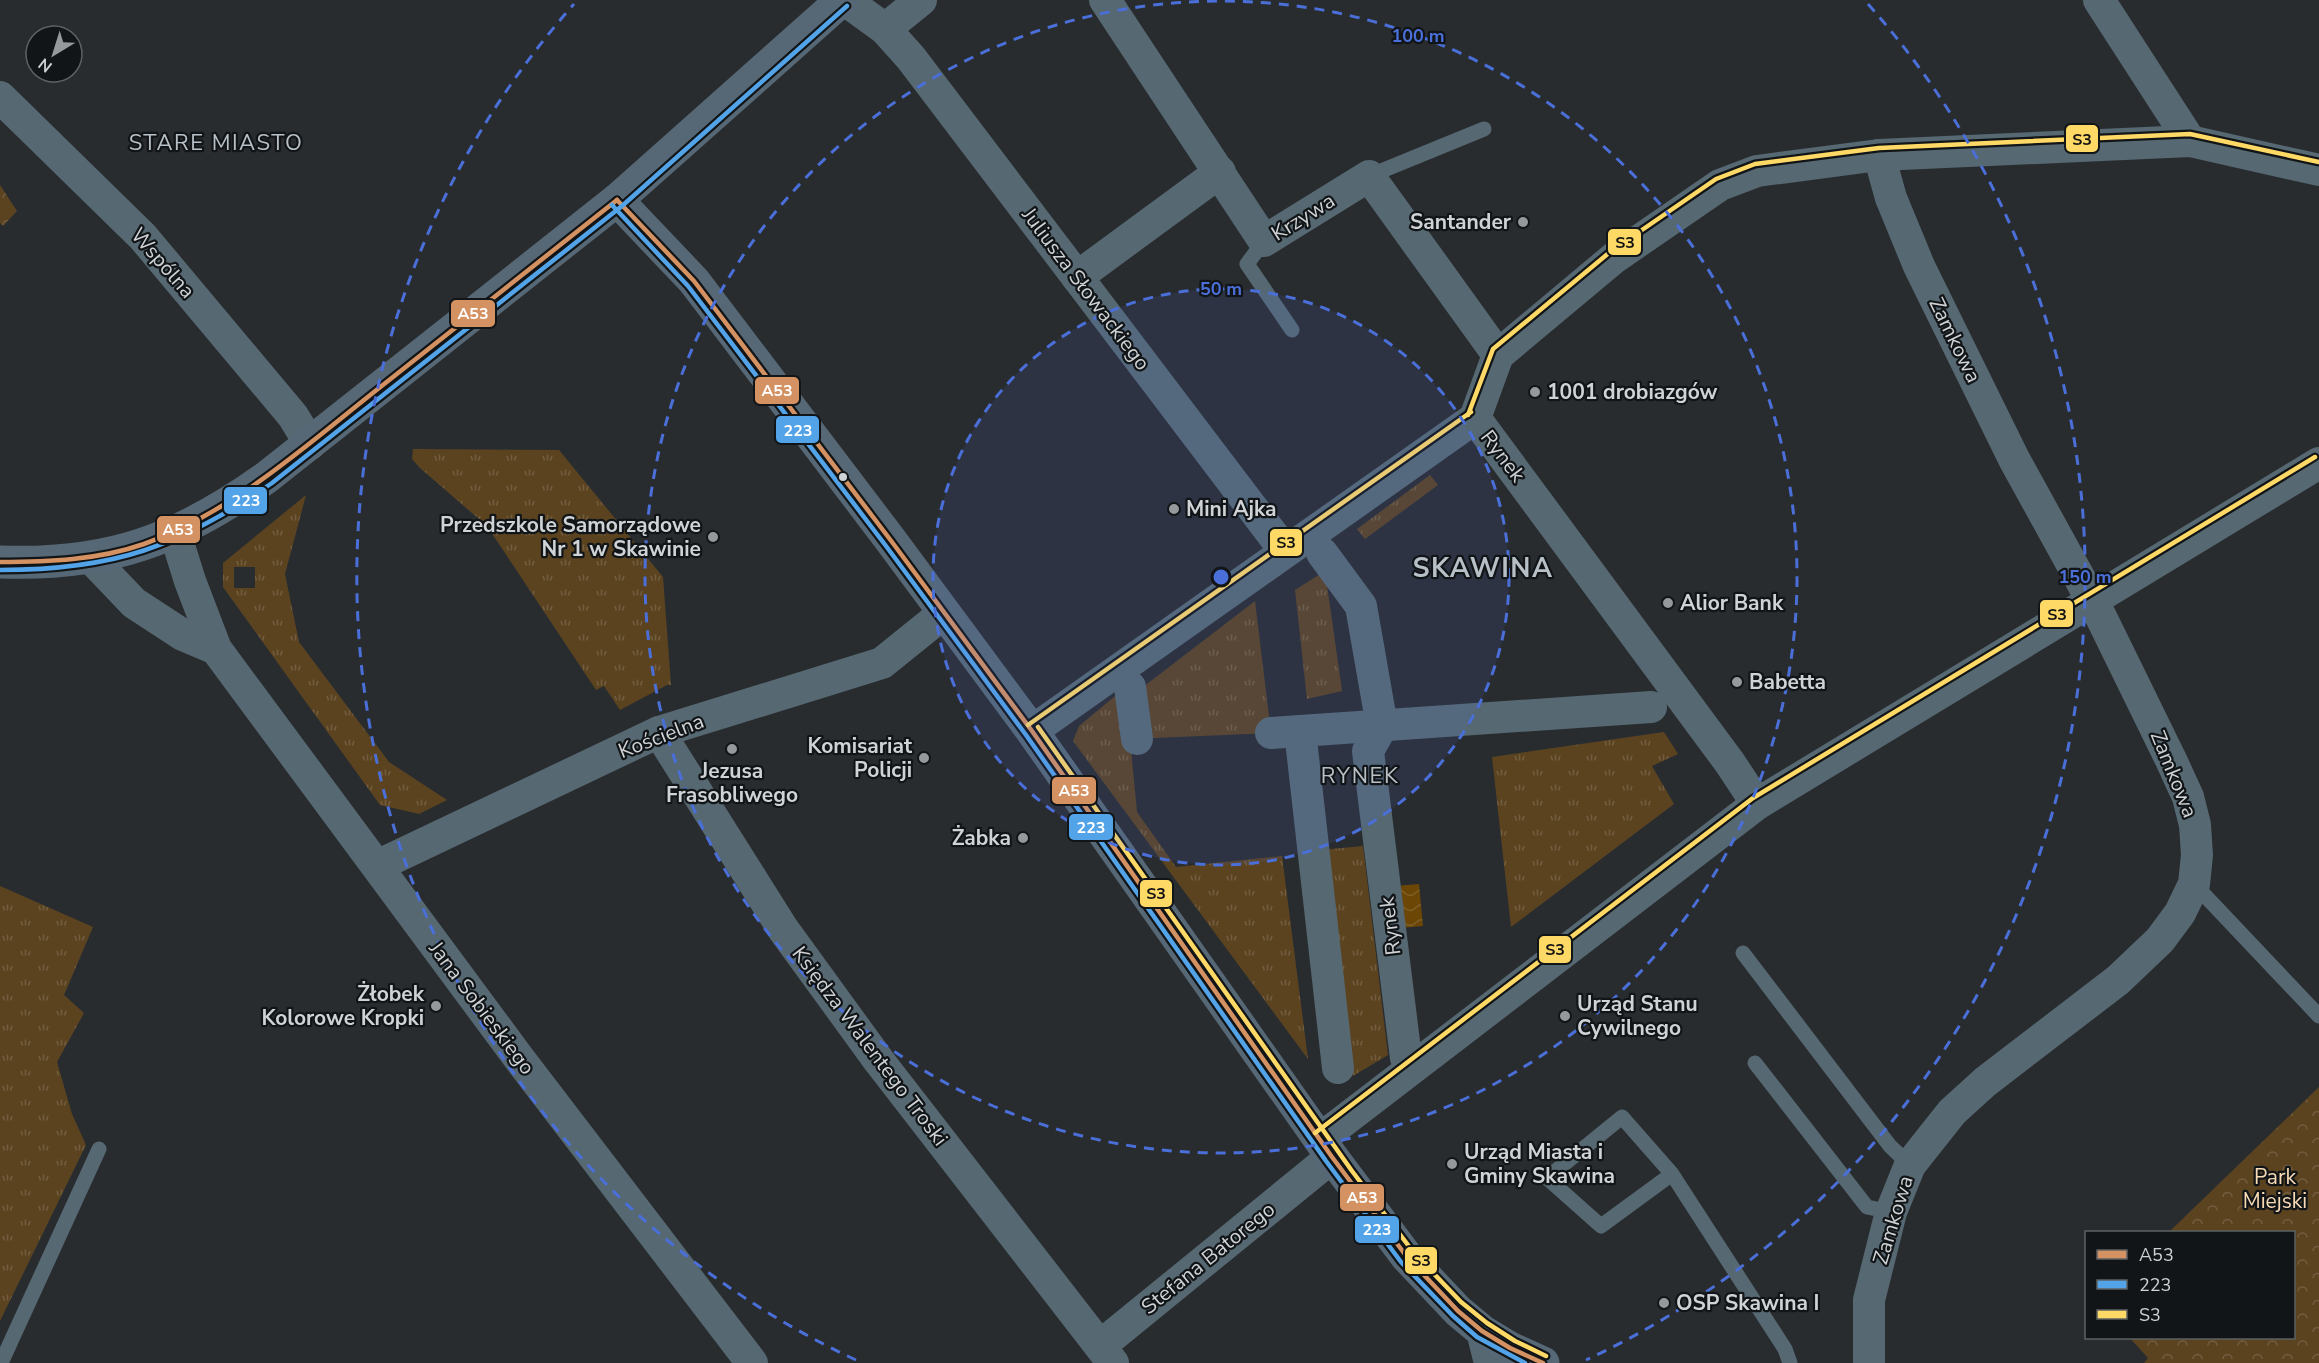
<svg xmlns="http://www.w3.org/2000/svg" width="2319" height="1363" viewBox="0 0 2319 1363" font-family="'Nunito Sans',sans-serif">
<defs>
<pattern id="grass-tufts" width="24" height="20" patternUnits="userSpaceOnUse" patternTransform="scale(1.5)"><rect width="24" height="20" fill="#5b4320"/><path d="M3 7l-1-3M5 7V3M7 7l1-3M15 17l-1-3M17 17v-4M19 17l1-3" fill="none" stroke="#725d40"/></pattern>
<pattern id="park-crowns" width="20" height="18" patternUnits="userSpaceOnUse" patternTransform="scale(1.5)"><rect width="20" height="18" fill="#5b4320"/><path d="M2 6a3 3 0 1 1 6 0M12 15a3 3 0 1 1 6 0" fill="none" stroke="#725d40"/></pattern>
<pattern id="water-waves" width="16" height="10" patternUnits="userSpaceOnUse" patternTransform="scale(1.5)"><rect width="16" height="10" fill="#6b4604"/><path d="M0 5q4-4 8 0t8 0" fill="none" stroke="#7f6028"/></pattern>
</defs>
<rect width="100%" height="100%" fill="#292c2f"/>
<g fill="url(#grass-tufts)" fill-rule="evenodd">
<polygon points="413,449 559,450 663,577 671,685 667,685 620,710 604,686 596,690 487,526 420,468 412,459"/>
<polygon points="1430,475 1438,485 1365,539 1357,529"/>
<path d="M306,495L285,574L299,642L389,762L447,800L419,814L380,805L223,587V563ZM234,567H255V588H234Z"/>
<polygon points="1325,571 1342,691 1307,699 1295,590"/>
<polygon points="1255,601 1271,733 1130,739 1137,812 1176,867 1282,856 1308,1059 1073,741 1079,726 1126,687 1137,694 1147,684"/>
<polygon points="1664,732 1678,754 1652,766 1674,804 1511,927 1492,757"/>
<polygon points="1363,846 1388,1055 1353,1076 1321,850"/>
<polygon points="0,886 93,927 64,995 84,1013 57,1062 72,1114 86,1145 0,1321"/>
</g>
<g fill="url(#park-crowns)">
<polygon points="0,185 17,211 3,226 0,223"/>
<polygon points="2319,1087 2319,1363 2144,1363 2148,1358 2130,1338 2294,1338 2294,1232 2169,1232"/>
</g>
<polygon fill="url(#water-waves)" points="1419,884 1423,926 1388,929 1384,887"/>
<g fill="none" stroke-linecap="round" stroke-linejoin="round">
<g stroke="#566872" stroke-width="15">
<polyline points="1369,176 1484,129"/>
<polyline points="1264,241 1247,264 1292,330"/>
<polyline points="2194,884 2319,1016"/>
<polyline points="1743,953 1890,1146 1910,1165"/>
<polyline points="1755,1063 1867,1207 1891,1212"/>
<polyline points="1672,1174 1601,1226 1547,1178 1622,1117 1672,1174 1785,1349 1790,1363"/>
<polyline points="1,1363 99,1149"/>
</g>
<g stroke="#566872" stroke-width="32">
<polyline points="845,0 885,29 911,58 1285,551"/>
<polyline points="1105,0 1264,241 1369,176 1498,355"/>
<polyline points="2099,0 2190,141"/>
<polyline points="885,29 921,0"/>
<polyline points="0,97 143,237 293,416 310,444"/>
<polyline points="1077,277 1220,172"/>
<polyline points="1475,418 1498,355 1614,258 1720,185 1757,171 1879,155 2190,141 2319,170"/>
<polyline points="1475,418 1730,763 1757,804"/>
<polyline points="175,533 190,581 216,649 518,1057 752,1363"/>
<polyline points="1322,553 1361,606 1382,726 1368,751 1406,1058"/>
<polyline points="90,557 134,603 183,635 216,649"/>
<polyline points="1130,687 1137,739"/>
<polyline points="1032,731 1475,418"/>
<polyline points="1300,731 1338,1068"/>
<polyline points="659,732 783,929 879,1061 1113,1363"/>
<polyline points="1271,733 1651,707"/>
<polyline points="377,866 659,732 882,663 944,613"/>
<polyline points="1320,1139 1757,804 2319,463"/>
<polyline points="1482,1331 1490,1363"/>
<polyline points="1100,1346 1332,1157"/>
<polyline points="1869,1363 1869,1300 1891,1212 1910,1165 1952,1112 1985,1082 2118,980 2160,940 2180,913 2194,884 2197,855 2195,825 2188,797 2172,762 2101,617 2014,459 1919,266 1891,198 1879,155"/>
</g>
<g stroke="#566875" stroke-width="33">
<polyline points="617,200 694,281 892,542 1032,731 1332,1157 1407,1257 1458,1311 1482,1331 1510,1348 1543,1363"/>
<path d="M0,562C109,566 179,540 267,477L617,200L842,0"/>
</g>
<g stroke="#121517" stroke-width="9">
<g id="bus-1">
<polyline points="617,200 694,281 892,542 1032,731 1332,1157 1407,1257 1458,1311 1482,1331 1510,1348 1543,1363"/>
<path d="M0,562C48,562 98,560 144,544C232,512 302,449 374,392C455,328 536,264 617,200"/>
</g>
</g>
<g stroke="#121517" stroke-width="9">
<g id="bus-2">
<polyline points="612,205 688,286 886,546 1026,735 1326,1161 1401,1262 1453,1316 1477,1337 1525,1363"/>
<path d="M0,570C115,570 178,547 272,483L622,206L847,6"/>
</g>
</g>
<g stroke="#121517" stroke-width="9">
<g id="bus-3">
<polyline points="1468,415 1493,349 1610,252 1716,179 1755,164 1879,148 2190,134 2319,162"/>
<polyline points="1028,725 1471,412"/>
<polyline points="1038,727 1352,1171 1414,1253 1461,1302 1487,1323 1515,1341 1546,1356"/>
<polyline points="1315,1133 1753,798 2315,457"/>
</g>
</g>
<use href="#bus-1" stroke="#d49161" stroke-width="4.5"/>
<use href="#bus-2" stroke="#53a3e8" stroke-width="4.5"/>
<use href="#bus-3" stroke="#fed966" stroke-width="4.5"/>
</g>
<circle cx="1221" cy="577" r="288" fill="#4a6fd8" fill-opacity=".12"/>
<g fill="none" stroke="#4a6fd8" stroke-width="3" stroke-dasharray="10 8">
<circle cx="1221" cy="577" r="288"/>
<circle cx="1221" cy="577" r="576"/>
<path d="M856 1360A864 864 0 0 1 574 4M1868 4A864 864 0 0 1 1586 1360"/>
</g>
<g fill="#95999c" stroke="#121517" stroke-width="2">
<circle cx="1523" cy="222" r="6"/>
<circle cx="1535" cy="392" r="6"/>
<circle cx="1174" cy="509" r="6"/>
<circle cx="713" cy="537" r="6"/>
<circle cx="1668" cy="603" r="6"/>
<circle cx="1737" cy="682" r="6"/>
<circle cx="732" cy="749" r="6"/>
<circle cx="924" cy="758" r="6"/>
<circle cx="1023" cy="838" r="6"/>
<circle cx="436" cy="1006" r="6"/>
<circle cx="1565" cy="1016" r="6"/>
<circle cx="1452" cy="1164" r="6"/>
<circle cx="1664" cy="1303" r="6"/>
</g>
<circle fill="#cfd3d6" stroke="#121517" stroke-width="2" cx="843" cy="477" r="5"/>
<g text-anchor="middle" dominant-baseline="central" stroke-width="4.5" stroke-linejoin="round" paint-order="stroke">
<g font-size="21" fill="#cfd3d6" stroke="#121517">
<text transform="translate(1303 217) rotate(-32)">Krzywa</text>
<text transform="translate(163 263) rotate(49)">Wspólna</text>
<text transform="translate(1086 289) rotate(53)">Juliusza Słowackiego</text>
<text transform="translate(1955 340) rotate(64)">Zamkowa</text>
<text transform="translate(1503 456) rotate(53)">Rynek</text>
<text transform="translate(661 736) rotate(-21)">Kościelna</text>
<text transform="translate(2174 774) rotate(68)">Zamkowa</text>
<text transform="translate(1390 926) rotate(-97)">Rynek</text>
<text transform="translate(482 1008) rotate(53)">Jana Sobieskiego</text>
<text transform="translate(870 1046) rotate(53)">Księdza Walentego Troski</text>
<text transform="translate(1893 1220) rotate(-73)">Zamkowa</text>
<text transform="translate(1208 1258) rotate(-39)">Stefana Batorego</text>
</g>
<g font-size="21" font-weight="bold" fill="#cfd3d6" stroke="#121517" text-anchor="start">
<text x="1511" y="222" text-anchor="end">Santander</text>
<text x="1547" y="392">1001 drobiazgów</text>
<text x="1186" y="509">Mini Ajka</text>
<text x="701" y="525" text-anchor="end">Przedszkole Samorządowe<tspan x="701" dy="24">Nr 1 w Skawinie</tspan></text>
<text x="1680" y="603">Alior Bank</text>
<text x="1749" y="682">Babetta</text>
<text x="912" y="746" text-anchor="end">Komisariat<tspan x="912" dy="24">Policji</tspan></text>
<text x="732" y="771" text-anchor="middle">Jezusa<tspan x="732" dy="24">Frasobliwego</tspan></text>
<text x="1011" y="838" text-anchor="end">Żabka</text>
<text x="424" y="994" text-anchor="end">Żłobek<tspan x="424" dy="24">Kolorowe Kropki</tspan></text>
<text x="1577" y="1004">Urząd Stanu<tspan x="1577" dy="24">Cywilnego</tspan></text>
<text x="1464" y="1152">Urząd Miasta i<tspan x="1464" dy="24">Gminy Skawina</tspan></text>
<text x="1676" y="1303">OSP Skawina I</text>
</g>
<g font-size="21" fill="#f9dbb6" stroke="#121517">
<text x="2275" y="1177">Park<tspan x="2275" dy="24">Miejski</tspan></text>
</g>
<g font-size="22" letter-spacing="1.5" fill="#b7c0c6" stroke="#121517">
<text x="216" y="143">STARE MIASTO</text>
<text x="1360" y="776">RYNEK</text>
</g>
<g font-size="27" font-weight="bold" letter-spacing="1.5" fill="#b7c0c6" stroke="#121517">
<text x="1483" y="568">SKAWINA</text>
</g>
</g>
<circle cx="1221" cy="577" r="9" fill="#4a6fd8" stroke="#121517" stroke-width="3"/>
<g font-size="18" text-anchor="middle" font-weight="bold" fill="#4a6fd8" stroke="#121517" stroke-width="4.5" stroke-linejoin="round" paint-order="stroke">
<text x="1418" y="42">100 m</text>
<text x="1221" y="295">50 m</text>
<text x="2085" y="583">150 m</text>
</g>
<g stroke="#121517" stroke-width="2">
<rect x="2065" y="124" width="34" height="29" rx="6" fill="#fed966"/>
<rect x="1607" y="228" width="35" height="28" rx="6" fill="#fed966"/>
<rect x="450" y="299" width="46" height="29" rx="6" fill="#d49161"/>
<rect x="754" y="376" width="46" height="29" rx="6" fill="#d49161"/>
<rect x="775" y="415" width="45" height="29" rx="6" fill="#53a3e8"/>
<rect x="223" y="486" width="45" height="29" rx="6" fill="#53a3e8"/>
<rect x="156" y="515" width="45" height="29" rx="6" fill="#d49161"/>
<rect x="1269" y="528" width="34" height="29" rx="6" fill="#fed966"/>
<rect x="2039" y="599" width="35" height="29" rx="6" fill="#fed966"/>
<rect x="1051" y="776" width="46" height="29" rx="6" fill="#d49161"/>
<rect x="1068" y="813" width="46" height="28" rx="6" fill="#53a3e8"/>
<rect x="1139" y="879" width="34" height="29" rx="6" fill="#fed966"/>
<rect x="1538" y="935" width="34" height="29" rx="6" fill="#fed966"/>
<rect x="1339" y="1183" width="46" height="29" rx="6" fill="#d49161"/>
<rect x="1354" y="1215" width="46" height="29" rx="6" fill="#53a3e8"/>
<rect x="1404" y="1246" width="34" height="29" rx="6" fill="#fed966"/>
</g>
<g font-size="16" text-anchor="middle" font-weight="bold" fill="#fff">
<text x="473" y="319">A53</text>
<text x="777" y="396">A53</text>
<text x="798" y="436">223</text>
<text x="246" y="506">223</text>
<text x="178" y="535">A53</text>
<text x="1074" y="796">A53</text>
<text x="1091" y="833">223</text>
<text x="1362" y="1203">A53</text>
<text x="1377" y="1235">223</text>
</g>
<g font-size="16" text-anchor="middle" font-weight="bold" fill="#111">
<text x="2082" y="145">S3</text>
<text x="1625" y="248">S3</text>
<text x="1286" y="548">S3</text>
<text x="2057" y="620">S3</text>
<text x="1156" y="899">S3</text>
<text x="1555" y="955">S3</text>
<text x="1421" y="1266">S3</text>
</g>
<rect x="2085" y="1231" width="210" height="108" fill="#121517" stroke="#5e6163" stroke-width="1.5"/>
<rect x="2097" y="1250" width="30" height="9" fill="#d49161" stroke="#5e6163" stroke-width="1.5"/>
<text x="2139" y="1261" font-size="18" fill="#cfd3d6">A53</text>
<rect x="2097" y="1280" width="30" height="9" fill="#53a3e8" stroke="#5e6163" stroke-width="1.5"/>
<text x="2139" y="1291" font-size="18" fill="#cfd3d6">223</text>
<rect x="2097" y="1310" width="30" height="9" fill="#fed966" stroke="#5e6163" stroke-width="1.5"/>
<text x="2139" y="1321" font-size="18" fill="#cfd3d6">S3</text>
<g transform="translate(54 54) rotate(218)"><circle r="28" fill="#121517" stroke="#5e6163" stroke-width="1.5"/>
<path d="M0-4.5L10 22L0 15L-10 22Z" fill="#95999c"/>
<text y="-9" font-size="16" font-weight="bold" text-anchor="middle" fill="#cfd3d6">N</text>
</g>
</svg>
